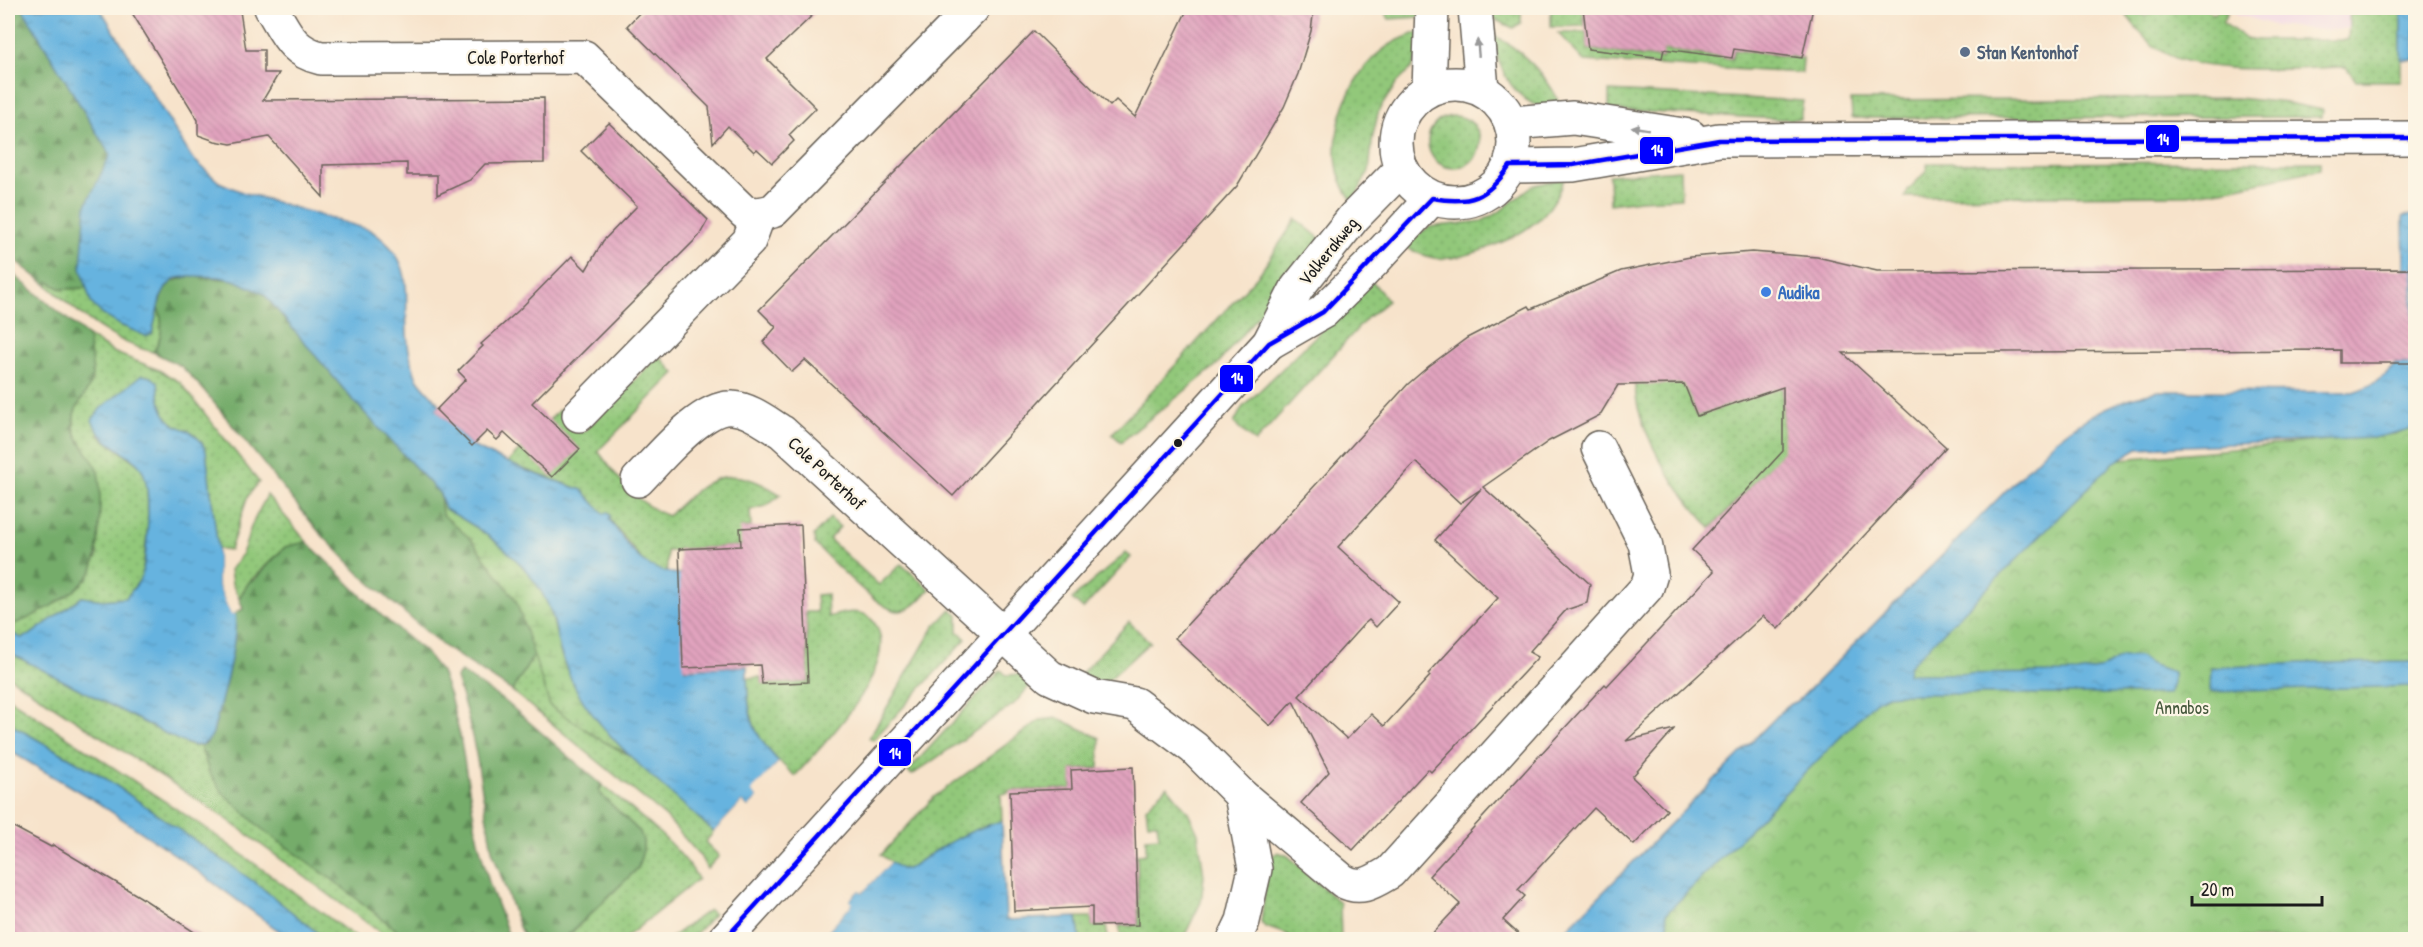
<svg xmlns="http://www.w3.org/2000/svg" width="2423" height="947" viewBox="0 0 2423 947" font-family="'Patrick Hand',sans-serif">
<defs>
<pattern id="grass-dots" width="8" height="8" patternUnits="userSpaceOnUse" patternTransform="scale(1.5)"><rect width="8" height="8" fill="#92c87a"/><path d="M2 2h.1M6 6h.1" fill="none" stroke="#7dab69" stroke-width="1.8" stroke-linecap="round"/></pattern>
<pattern id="forest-firs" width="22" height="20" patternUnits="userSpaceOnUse" patternTransform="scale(1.5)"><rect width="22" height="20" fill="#75ac6a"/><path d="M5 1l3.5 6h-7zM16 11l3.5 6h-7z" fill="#5f8b56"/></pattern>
<pattern id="wetland-marsh" width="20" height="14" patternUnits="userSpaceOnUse" patternTransform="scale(1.5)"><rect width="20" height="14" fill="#92c87a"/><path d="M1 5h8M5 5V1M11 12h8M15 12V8" fill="none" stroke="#7dab69"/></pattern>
<pattern id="park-crowns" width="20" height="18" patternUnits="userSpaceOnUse" patternTransform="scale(1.5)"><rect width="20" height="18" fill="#92c87a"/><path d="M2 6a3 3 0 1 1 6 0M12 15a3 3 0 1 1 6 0" fill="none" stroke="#7dab69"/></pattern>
<pattern id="water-ripples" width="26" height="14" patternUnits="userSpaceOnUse" patternTransform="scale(1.5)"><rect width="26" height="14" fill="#66b3df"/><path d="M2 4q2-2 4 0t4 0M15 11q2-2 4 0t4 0" fill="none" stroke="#5899bf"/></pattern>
<pattern id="building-back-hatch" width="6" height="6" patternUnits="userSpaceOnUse" patternTransform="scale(1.5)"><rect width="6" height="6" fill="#e1a3be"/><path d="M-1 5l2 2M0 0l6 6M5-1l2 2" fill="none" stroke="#c08ca3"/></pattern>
</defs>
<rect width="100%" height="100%" fill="#fcf5e5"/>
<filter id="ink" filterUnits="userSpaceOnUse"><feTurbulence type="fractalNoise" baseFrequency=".0167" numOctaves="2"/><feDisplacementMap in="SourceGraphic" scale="12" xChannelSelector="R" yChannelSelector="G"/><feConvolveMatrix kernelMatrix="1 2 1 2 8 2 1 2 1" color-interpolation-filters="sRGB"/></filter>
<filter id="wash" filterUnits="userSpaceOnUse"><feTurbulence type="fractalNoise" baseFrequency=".008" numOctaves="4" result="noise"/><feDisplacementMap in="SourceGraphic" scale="24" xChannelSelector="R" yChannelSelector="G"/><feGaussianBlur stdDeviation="1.35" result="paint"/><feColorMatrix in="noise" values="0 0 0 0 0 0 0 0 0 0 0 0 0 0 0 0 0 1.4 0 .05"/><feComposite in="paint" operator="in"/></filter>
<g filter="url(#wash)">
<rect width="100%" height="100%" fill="#f7e3cb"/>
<polygon fill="#f0d0e5" points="2226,8 2401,8 2401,28 2322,30 2274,25 2237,14"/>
<g fill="url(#grass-dots)" stroke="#57724b" stroke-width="1.5">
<polygon points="1383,8 1420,8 1420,17 1389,19"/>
<polygon points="1489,8 1521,8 1521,23 1513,28 1489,17"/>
<polygon points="1551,8 1582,8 1585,26 1551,27"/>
<path d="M2132,8H2136L2145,17L2156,8H2206L2214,14L2220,8L2228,13L2222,22L2245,38L2257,40H2348L2350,8H2401V81H2356L2346,67C2295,68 2195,78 2155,47C2143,38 2134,25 2125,13Z"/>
<path d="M1421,32L1417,58L1411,69L1396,84L1379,110L1373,135L1369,171L1353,201C1322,165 1338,100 1366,66C1380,49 1400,37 1421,32Z"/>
<polygon points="1586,32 1588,49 1662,59 1663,50 1732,59 1734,50 1803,58 1802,73 1584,61 1558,33"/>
<path d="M1493,36C1519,46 1555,83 1561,110C1552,108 1541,108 1533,104C1509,92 1496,62 1493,36Z"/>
<polygon points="1609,91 1803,101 1800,119 1781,119 1609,110"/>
<polygon points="2237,98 2288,103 2323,110 2322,117 1852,118 1851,100"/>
<circle cx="1454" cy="142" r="26"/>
<polygon points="2320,162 2320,169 2234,188 2188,195 1905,197 1908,190 1926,172 1927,163"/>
<polygon points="1680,170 1681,198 1640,200 1610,204 1609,175"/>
<path d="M1564,178C1560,191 1554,204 1544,214C1524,237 1464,262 1434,258C1423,256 1413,251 1403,246L1429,227L1482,221L1499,212L1532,186Z"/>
<polygon points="1296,219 1321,239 1217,365 1121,442 1112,434 1260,273"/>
<path d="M47,281L61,289L87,288L91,303L152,334L158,307C164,324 163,338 153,352C111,342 80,314 48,286Z"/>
<polygon points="1372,281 1388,301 1367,318 1255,442 1234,423 1242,408"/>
<path d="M88,336L113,352L159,370L180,382L259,482L248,496L230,550H218L206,451C195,424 175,433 165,414C159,404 159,393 157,382L98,435L140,466L147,480L148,525L142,577L126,598L103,600L82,597L30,635L21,638L8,631V626C48,614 69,587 97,558L99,493L92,460L78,439L74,427V412L91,381Z"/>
<path d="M1781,353L1784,451L1711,528C1680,494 1654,459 1640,414C1635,400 1635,383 1633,368L1686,381L1696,416L1726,406Z"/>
<path d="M659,356L675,373L598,451C617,477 637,505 668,516C709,476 728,461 781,495L766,506L750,510L751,527L741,528L742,546L677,549V551H667V574L645,564L609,518L610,516L604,514L582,490L507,463L559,410L583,433Z"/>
<path d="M267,495L307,542L285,547L249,582L239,598L232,584L230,569C243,557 245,546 250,530C254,518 262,506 267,495Z"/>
<path d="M830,518L840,527L829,539L879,585L901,564L930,589C921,599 914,609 900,611C881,613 830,559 815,544L814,535Z"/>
<polygon points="1126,553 1131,557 1083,609 1072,599"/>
<path d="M827,594L828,617C843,613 863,607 874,622C905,664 821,747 795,776C757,742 749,728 747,678L760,677L763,684L809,682L806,612H817L816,595Z"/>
<polygon points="951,609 958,615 958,631 966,639 873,740 869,738 934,627"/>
<polygon points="1129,622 1150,642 1103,685 1080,675"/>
<polygon points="8,652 168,735 191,746 200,746 210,774 262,829 333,880 408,939 389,939 221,815 8,676"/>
<polygon points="534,655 550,706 603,741 631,756 714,832 705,842 719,856 707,869 700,856 666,817 512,691"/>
<polygon points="1001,670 1006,675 1025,674 1033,682 1014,704 912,775 908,771"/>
<polygon points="8,698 207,829 358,939 325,939 257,884 102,776 8,723"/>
<path d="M1058,718L1100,738L1099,768L1072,770V789L1008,791V793L1001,794L1002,821C966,830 939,848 908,869H901L881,855L934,797L1040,720Z"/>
<path d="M602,785C630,808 683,848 698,879L624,939L564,940L638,868L643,850V841L640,832L602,796L599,792Z"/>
<polygon points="1167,786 1188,812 1198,833 1204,876 1201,902 1183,939 1122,939 1119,926 1139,925 1137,855 1146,854 1146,838 1159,837 1157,823 1148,823 1146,808"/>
<polygon points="1278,852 1288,856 1340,903 1341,939 1287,939 1289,935 1266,927 1261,923 1269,859"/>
<polygon points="709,910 714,914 691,939 669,939"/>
<polygon points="1077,917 1092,917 1092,926 1106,926 1108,939 1080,939"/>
</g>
<g fill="url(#forest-firs)" stroke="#486443" stroke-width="1.5">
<polygon points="8,8 22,8 110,155 83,247 81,267 87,288 61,289 48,281 48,286 8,255"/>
<path d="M8,270L88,336C89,350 95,368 91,382C85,399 70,408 74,428C77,445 94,456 98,472C102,491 100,562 89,576C73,596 32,619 8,626Z"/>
<path d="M195,276L234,280L263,293L352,399L440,494L442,514L471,539L516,600L534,655L512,691L443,646L361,575L319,532L202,388L181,366L153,352C163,338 164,324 158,307C165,283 170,279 195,276Z"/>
<path d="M307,542L381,615L425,652L441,672L450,696L460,736L478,841L490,886L510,939H408L333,880L262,829L223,793L210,774L200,746L206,744L213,733C220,703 239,642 235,613L243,609L239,598L249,582L254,580L285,547Z"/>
<polygon points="461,672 506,702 602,785 599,791 602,796 640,832 643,841 643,850 638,868 564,939 525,939 519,927 492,850 476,754 467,714 456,678"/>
</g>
<path fill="url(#wetland-marsh)" stroke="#57724b" stroke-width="1.5" d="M441,495L445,509C476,525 529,562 544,594C553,612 555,632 560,651C573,693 600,726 631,756L603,741L550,706L516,600L471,539L442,514Z"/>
<polygon fill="url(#park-crowns)" stroke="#57724b" stroke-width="1.5" points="2415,426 2415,939 1630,940 2099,461 2395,434"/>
<g fill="url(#water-ripples)" stroke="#41687e" stroke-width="1.5">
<path d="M22,8H100L192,158L219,182L242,192L370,230C426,266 397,306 411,360C413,365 414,373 417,378C423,388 434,397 441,406L436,409L474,447L527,471L582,490L604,514L607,512L611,516L609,519C630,548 641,572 681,574L685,669L747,666C748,710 747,728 779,762L752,791L758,798L748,808L742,802L714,832C670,791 619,753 585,704C574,688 566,669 560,650C557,639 556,626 552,615C535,566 488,532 445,509L440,494L352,399L263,293L234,280L219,277L195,276L176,278L167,286L160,299L152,334L146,336L120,325L103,315L91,303L81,267L86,205L110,155Z"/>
<rect x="2401" y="8" width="14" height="52"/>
<path d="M2415,215V428L2374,438L2138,448L2113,463L1909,666L1908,674L2078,673L2103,668L2121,657H2139L2148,663L2173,672V684L2169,694H1899L1887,695L1875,702L1666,914L1669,931L1660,939L1556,940L1787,706L1798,701L2056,440C2088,415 2120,398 2159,391L2353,392C2372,386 2383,379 2395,364L2412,363V269H2404L2403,216Z"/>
<path d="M142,375L151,377L158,382C159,393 159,404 165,414C175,433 195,424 206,451L218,550V584L231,614L235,613C239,642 220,703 213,733C203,755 184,743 168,735L8,652V631L21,638L30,635L82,597L103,600L126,598C131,591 140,582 142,575C147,553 153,486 141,468C126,447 104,449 92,420L101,408Z"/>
<polygon points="2415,662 2415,686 2210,692 2211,668 2300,663"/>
<polygon points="8,723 102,776 257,884 325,939 290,939 177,856 95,801 8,750"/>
<path d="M1002,821L1006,920L1077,917L1080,939L830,940L825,935L852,904L849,900L859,890L862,893L891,862L901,869H908C939,848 967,830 1002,821Z"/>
</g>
<g fill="#f7e3cb">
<polygon points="218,550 221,550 221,584 232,611 238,612 231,615 218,584"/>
<polygon points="779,762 781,764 755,791 761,797 760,800 749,811 742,806 716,834 712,834 742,802 748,808 758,798 751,791"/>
<polygon points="888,860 891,862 862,893 859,890 849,900 853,903 823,937 822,933 848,904 846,898 857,888 862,889"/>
</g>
<g id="blocks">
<g fill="url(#building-back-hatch)" fill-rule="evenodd">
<polygon points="129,8 226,8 226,11 240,11 246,50 264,50 264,73 279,73 263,100 544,98 544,163 485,164 470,180 437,195 437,175 407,175 407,163 323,165 323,197 269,137 231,144 215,141 198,135 198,120"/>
<polygon points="644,8 820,8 767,59 816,108 789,135 794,141 772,163 757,149 754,152 728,126 713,143 709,107 627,26"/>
<polygon points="1188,8 1314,8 1311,31 1298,74 1284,107 1237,186 953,496 805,360 792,372 763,342 776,327 759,310 1034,31 1110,106 1116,100 1135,117"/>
<polygon points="1583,8 1813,8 1802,58 1734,49 1732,58 1664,49 1662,58 1588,49"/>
<polygon points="609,123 708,220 699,236 532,403 580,449 552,477 504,433 497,440 487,431 472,446 436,410 466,379 458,371 483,346 481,344 518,311 572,256 586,270 603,241 637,206 581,151"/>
<path d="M1752,252L1817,257L1877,271L2412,269V363H2340V350L1843,353L1946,447L1778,629L1763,616L1626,741L1674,729L1632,777L1667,810L1634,845L1594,808L1518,890L1525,896L1503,920L1524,939H1427L1460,904L1429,876L1605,684L1607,686L1714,571L1692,550L1783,451V387L1697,416L1684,384L1618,385L1600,415L1549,441L1483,487L1590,584L1587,603L1566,610L1529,652L1538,657L1431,772L1428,769L1353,850L1301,803L1329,772L1293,701L1270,726L1175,638L1408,384L1429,366L1467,338L1529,306L1531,309L1621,271L1690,257ZM1416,462L1460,503L1481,489L1435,540L1498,598L1428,674L1430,676L1384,726L1371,714L1347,739L1299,696L1363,625L1369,620L1376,627L1399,602L1338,547Z"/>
<polygon points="801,525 808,682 762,684 760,665 683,668 679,549 741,546 740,528"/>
<polygon points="1133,767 1138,925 1092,926 1092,907 1014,911 1010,791 1072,789 1071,770"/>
<polygon points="8,824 51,847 53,845 142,898 205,939 8,939"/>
</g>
</g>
</g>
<g filter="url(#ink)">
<use href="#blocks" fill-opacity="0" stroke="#696259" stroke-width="1.5"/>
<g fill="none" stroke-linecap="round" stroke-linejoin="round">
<g stroke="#696259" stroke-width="36">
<g id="minor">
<path d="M271,8C286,32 291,51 321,58L584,57L745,213L759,214L773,211L973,8"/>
<polyline points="579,415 749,241 759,214"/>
<path d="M638,480C658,460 702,405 732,408C750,409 767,423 782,432L1050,677L1094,697L1135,704L1194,748L1241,795L1343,881C1361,891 1373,882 1390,872L1647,587L1651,574L1645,543L1598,448"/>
<polyline points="1234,940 1243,921 1255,869 1241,795"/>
</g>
</g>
<g stroke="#696259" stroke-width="36">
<g id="tertiary">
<polyline points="1475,8 1482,89"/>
<circle cx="1455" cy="143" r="59"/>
<polyline points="1429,88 1432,8"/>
<polyline points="1512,123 1573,118 1690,136"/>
<polyline points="1510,166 1573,165 1719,140 2416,138"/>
<polyline points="1269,343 1323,312 1373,262 1432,198"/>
<polyline points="724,940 1269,343 1297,288 1354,217 1401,169"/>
</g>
</g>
<use href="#minor" stroke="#fff" stroke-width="33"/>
<use href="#tertiary" stroke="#fff" stroke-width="33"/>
<g stroke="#fcf5e5" stroke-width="9">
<path id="bus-1" d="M724,940L1269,343L1323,312L1432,198C1471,205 1487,198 1510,166L1573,165L1719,140L2416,138"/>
</g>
<use href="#bus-1" stroke="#00f" stroke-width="4.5"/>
</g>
<defs><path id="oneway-solid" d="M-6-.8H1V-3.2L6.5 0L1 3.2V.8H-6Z" transform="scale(1.5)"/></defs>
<g fill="#999">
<use href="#oneway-solid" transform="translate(1478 48) rotate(-95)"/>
<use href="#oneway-solid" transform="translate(1640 128) rotate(-171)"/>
</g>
</g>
<circle fill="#5c6f8a" stroke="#fcf5e5" stroke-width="2" cx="1965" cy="52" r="6"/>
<circle fill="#3f7fe0" stroke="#fcf5e5" stroke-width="2" cx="1766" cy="292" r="6"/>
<circle fill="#1c1c1c" stroke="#fcf5e5" stroke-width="2" cx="1178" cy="443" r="5"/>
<g text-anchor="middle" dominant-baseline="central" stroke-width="4.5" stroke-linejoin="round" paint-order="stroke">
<g font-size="18" font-weight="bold" fill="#4e5e75" stroke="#fcf5e5" text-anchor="start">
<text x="1977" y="52">Stan Kentonhof</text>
</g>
<g font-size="18" fill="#1c1c1c" stroke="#fcf5e5">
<text x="516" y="57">Cole Porterhof</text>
<text transform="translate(1328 251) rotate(-51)">Volkerakweg</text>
<text transform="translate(827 473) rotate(43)">Cole Porterhof</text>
</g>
<g font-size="18" font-weight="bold" fill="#366cbe" stroke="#fcf5e5" text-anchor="start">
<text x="1778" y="292">Audika</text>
</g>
<g font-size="18" fill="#45583d" stroke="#fcf5e5">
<text x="2182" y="707">Annabos</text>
</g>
</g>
<g stroke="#fcf5e5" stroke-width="2">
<rect x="2145" y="124" width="35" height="29" rx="6" fill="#00f"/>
<rect x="1639" y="136" width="35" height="29" rx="6" fill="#00f"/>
<rect x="1219" y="364" width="35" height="29" rx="6" fill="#00f"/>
<rect x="878" y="738" width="34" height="29" rx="6" fill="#00f"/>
</g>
<g font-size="16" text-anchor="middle" font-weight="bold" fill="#fff">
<text x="2163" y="145">14</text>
<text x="1657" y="156">14</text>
<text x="1237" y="384">14</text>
<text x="895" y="759">14</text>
</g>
<rect width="2423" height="947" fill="none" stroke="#fcf5e5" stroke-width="30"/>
<path d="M2192 896v9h130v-9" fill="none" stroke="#1c1c1c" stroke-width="3"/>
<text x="2201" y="896" font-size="18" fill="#1c1c1c" stroke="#fcf5e5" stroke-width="4.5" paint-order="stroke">20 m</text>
</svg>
